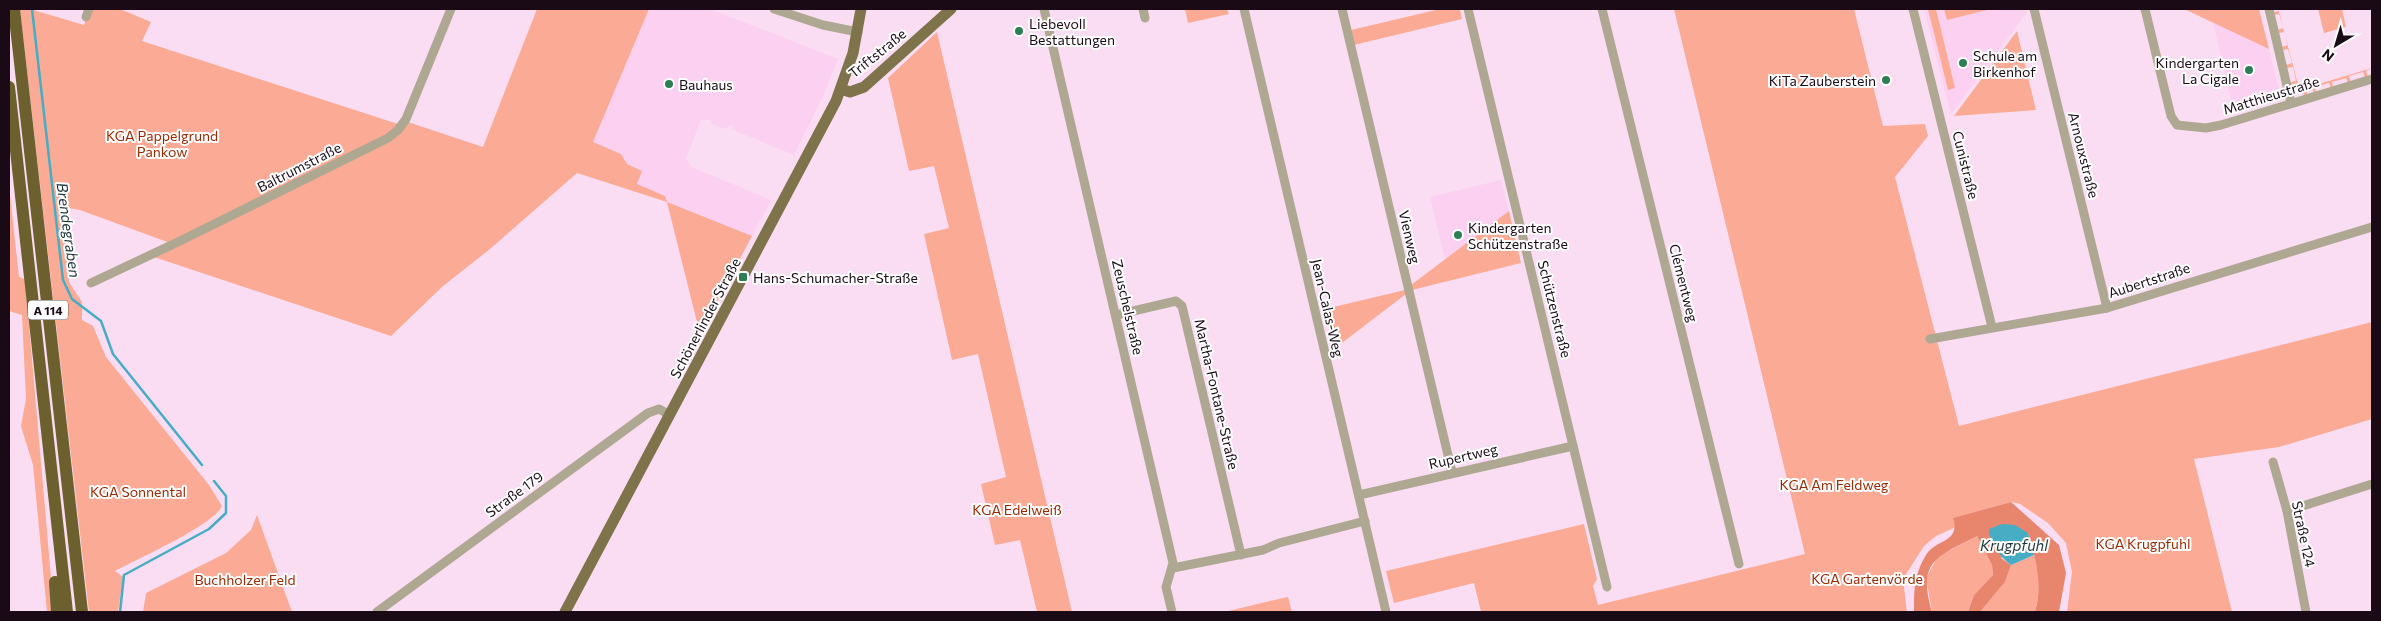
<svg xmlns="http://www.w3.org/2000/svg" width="2381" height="621" viewBox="0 0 2381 621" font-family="Commissioner,sans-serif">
<rect width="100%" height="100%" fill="#fbddf3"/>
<g fill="#fcd0f0">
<polygon points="649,9 710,9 838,59 823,96 794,155 731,129 733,124 725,129 712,124 711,120 701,120 686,158 691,167 771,200 700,334 665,197 637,184 621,154 593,142"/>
<polygon points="1924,9 2026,9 2027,12 1951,114"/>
<polygon points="2213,22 2269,49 2279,90 2276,95 2233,108"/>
<polygon points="1501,180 1509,211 1445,259 1430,197"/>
</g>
<g fill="#fbab95">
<path d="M20,9H30L84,25L91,9H120L151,22L142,41L398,124L393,131L170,243L80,210L64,207L69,282L82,302V320L93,326L106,357L209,485L222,506C214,525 137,559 115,571L123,577L118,612H89Z"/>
<polygon points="537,9 649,9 593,142 621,154 627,164 642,171 637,184 665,196 667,202 752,236 700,334 667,202 577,173 490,249 442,287 391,336 154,257 277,197 408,122 483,147"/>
<polygon points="1185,9 1227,9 1229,14 1188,23"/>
<polygon points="1440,9 1460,9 1462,19 1354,45 1351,30"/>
<polygon points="1674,9 1854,9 1883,126 1925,124 1928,136 1895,177 1959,426 2372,322 2372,419 2279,447 2194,459 2232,612 2067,612 2072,572 2066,543 2048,523 2020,504 2011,502 1954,518 1956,527 1936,536 1924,546 1903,579 1907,612 1481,612 1474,583 1394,603 1386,571 1584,524 1597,579 1593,586 1598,605 1805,554"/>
<polygon points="1928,9 1936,9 1955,88 1948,90"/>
<polygon points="1944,9 1991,9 1947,20"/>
<polygon points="2184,9 2259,9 2269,49"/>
<polygon points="2278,9 2299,88 2292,90 2291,82 2296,81 2293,67 2287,68 2286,65 2292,63 2288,49 2283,50 2282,47 2288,45 2284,32 2279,33 2278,30 2283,28 2280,14 2274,15 2274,12 2279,11"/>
<polygon points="2318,9 2342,9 2346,27 2324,33"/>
<polygon points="2017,31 2036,110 1954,116"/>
<polygon points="937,32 1059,556 1072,612 1037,612 1020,540 995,545 981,484 1006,477 978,354 952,360 924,234 949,228 934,166 909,171 888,78"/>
<polygon points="2372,68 2366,71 2368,77 2365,78 2363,72 2349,76 2351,82 2348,83 2346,78 2332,82 2333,87 2331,88 2329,83 2315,87 2316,92 2314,93 2312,88 2306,89 2308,95 2304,96 2302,89"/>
<polygon points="9,185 19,277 25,279 54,612 47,612 33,465 21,426 26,399 22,315 9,311"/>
<polygon points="1509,211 1521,263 1412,290 1411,285"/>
<polygon points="1405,290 1406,294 1334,349 1325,309"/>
<polygon points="257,515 292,612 143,612 146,593 226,553 251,530"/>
<polygon points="1977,536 1992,565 1993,575 1974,595 1968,612 1932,612 1926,578 1938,556"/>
<path d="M2034,555C2040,574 2040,593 2035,612H1980L2005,582L2011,565Z"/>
<polygon points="1288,597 1292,612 1224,612 1283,598"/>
</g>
<path fill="#e7866d" d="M2011,502L2059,545L2066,573L2059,612H2035C2043,584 2036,560 2028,533L2001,558L2011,565L2005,582L1980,612H1968L1974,595L1993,575L1992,565L1977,536C1936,557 1917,561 1932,612H1914C1914,590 1914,575 1926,555C1935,539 1961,543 1953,518Z"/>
<path fill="#46adc5" d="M2002,524L2015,525L2028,533L2034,555L2011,565C1999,556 1990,544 1989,529Z"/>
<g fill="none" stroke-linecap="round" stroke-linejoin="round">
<g stroke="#46adc5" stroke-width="2.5">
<polyline points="32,9 63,280 72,299 101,321 113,354 202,465"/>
<polyline points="120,612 124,575 209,529 226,513 226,496 214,481"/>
</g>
<g stroke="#aea892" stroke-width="9">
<polyline points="774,9 823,25 858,32"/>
<polyline points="1044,9 1173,563 1166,587 1172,612"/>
<polyline points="1143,9 1145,18"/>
<polyline points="1244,9 1386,612"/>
<polyline points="1342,9 1452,472"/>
<polyline points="1468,9 1607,587"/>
<polyline points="1602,9 1739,564"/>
<polyline points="1913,9 1992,327"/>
<polyline points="2034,9 2107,308"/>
<polyline points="2145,9 2171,116 2177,125 2206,128 2221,125 2372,79"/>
<polyline points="2269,9 2291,103"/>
<polyline points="86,17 89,9"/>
<polyline points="91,283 180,241 388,138 398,130 406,119 451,9"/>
<polyline points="1116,315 1176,301 1182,306 1241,555"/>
<polyline points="1930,339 2107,308 2372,227"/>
<polyline points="2273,462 2287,511 2306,612"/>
<polyline points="1359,495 1573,446"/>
<polyline points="2287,511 2372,484"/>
<polyline points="1173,568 1263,550 1279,543 1365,521"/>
<polyline points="377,612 648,413 659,409 670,415"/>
</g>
<g stroke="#7e734a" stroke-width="11">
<polyline points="841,89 850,92 864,87 951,9"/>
<polyline points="565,612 836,101 853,53 861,9"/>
</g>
<g stroke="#6c602e" stroke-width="12">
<polyline points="14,9 82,612"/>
<polyline points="9,87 67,612"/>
<polyline points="55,582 57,612"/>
</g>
</g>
<g fill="#2c7f52" stroke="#fff" stroke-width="2">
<circle cx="1019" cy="31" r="5"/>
<circle cx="1963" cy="63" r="5"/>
<circle cx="2249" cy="70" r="5"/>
<circle cx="1886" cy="80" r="5"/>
<circle cx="669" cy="84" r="5"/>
<circle cx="1458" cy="235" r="5"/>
<rect x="738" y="272" width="10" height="10" rx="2.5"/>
</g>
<g text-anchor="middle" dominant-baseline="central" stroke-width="4" stroke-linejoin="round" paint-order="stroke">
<rect fill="#fff" stroke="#5f545c" stroke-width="1" x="28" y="300.5" width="40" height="19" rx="4"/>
<g font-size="12" font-weight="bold" fill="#1a0a16">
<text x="48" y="310">A 114</text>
</g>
<g font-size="14" fill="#1a0a16" stroke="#fff" text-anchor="start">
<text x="1029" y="23">Liebevoll<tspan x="1029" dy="16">Bestattungen</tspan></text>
<text x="1973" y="55">Schule am<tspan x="1973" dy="16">Birkenhof</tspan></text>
<text x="2239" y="62" text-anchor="end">Kindergarten<tspan x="2239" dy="16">La Cigale</tspan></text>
<text x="1876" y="80" text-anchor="end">KiTa Zauberstein</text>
<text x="679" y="84">Bauhaus</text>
<text x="1468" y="227">Kindergarten<tspan x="1468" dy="16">Schützenstraße</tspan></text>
<text x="753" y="277">Hans-Schumacher-Straße</text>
</g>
<g font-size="14" fill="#1a0a16" stroke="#fff">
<text transform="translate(877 53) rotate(-39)">Triftstraße</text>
<text transform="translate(2271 95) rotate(-17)">Matthieustraße</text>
<text transform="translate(2084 155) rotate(76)">Arnouxstraße</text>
<text transform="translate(1966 165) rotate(76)">Cunistraße</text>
<text transform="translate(299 167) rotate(-27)">Baltrumstraße</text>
<text transform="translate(1410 237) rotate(77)">Vienweg</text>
<text transform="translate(2149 280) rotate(-18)">Aubertstraße</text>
<text transform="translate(1684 283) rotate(76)">Clémentweg</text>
<text transform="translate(1128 307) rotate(77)">Zeuschelstraße</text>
<text transform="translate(1328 308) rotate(77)">Jean-Calas-Weg</text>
<text transform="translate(1555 309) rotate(76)">Schützenstraße</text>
<text transform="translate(705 318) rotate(-62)">Schönerlinder Straße</text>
<text transform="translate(1217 394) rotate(77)">Martha-Fontane-Straße</text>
<text transform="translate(1463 456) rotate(-13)">Rupertweg</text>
<text transform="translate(514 494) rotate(-36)">Straße 179</text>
<text transform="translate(2304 534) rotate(78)">Straße 124</text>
</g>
<g font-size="14" fill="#9a2903" stroke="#fff">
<text x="162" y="135">KGA Pappelgrund<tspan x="162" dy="16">Pankow</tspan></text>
<text x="1834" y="484">KGA Am Feldweg</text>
<text x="138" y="491">KGA Sonnental</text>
<text x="1017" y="509">KGA Edelweiß</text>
<text x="2143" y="543">KGA Krugpfuhl</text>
<text x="1867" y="578">KGA Gartenvörde</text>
<text x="245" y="579">Buchholzer Feld</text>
</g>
<g font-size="15" font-style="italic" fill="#1e353b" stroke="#fff">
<text transform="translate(69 230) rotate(82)">Brendegraben</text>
<text x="2014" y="545">Krugpfuhl</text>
</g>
</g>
<rect width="2381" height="621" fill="none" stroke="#1a0a16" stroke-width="20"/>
<g transform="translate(2336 45) rotate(218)" stroke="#ffffff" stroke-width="4" paint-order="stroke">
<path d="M0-4L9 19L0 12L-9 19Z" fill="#1a0a16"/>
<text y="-8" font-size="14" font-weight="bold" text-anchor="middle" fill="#1a0a16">N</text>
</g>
</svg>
